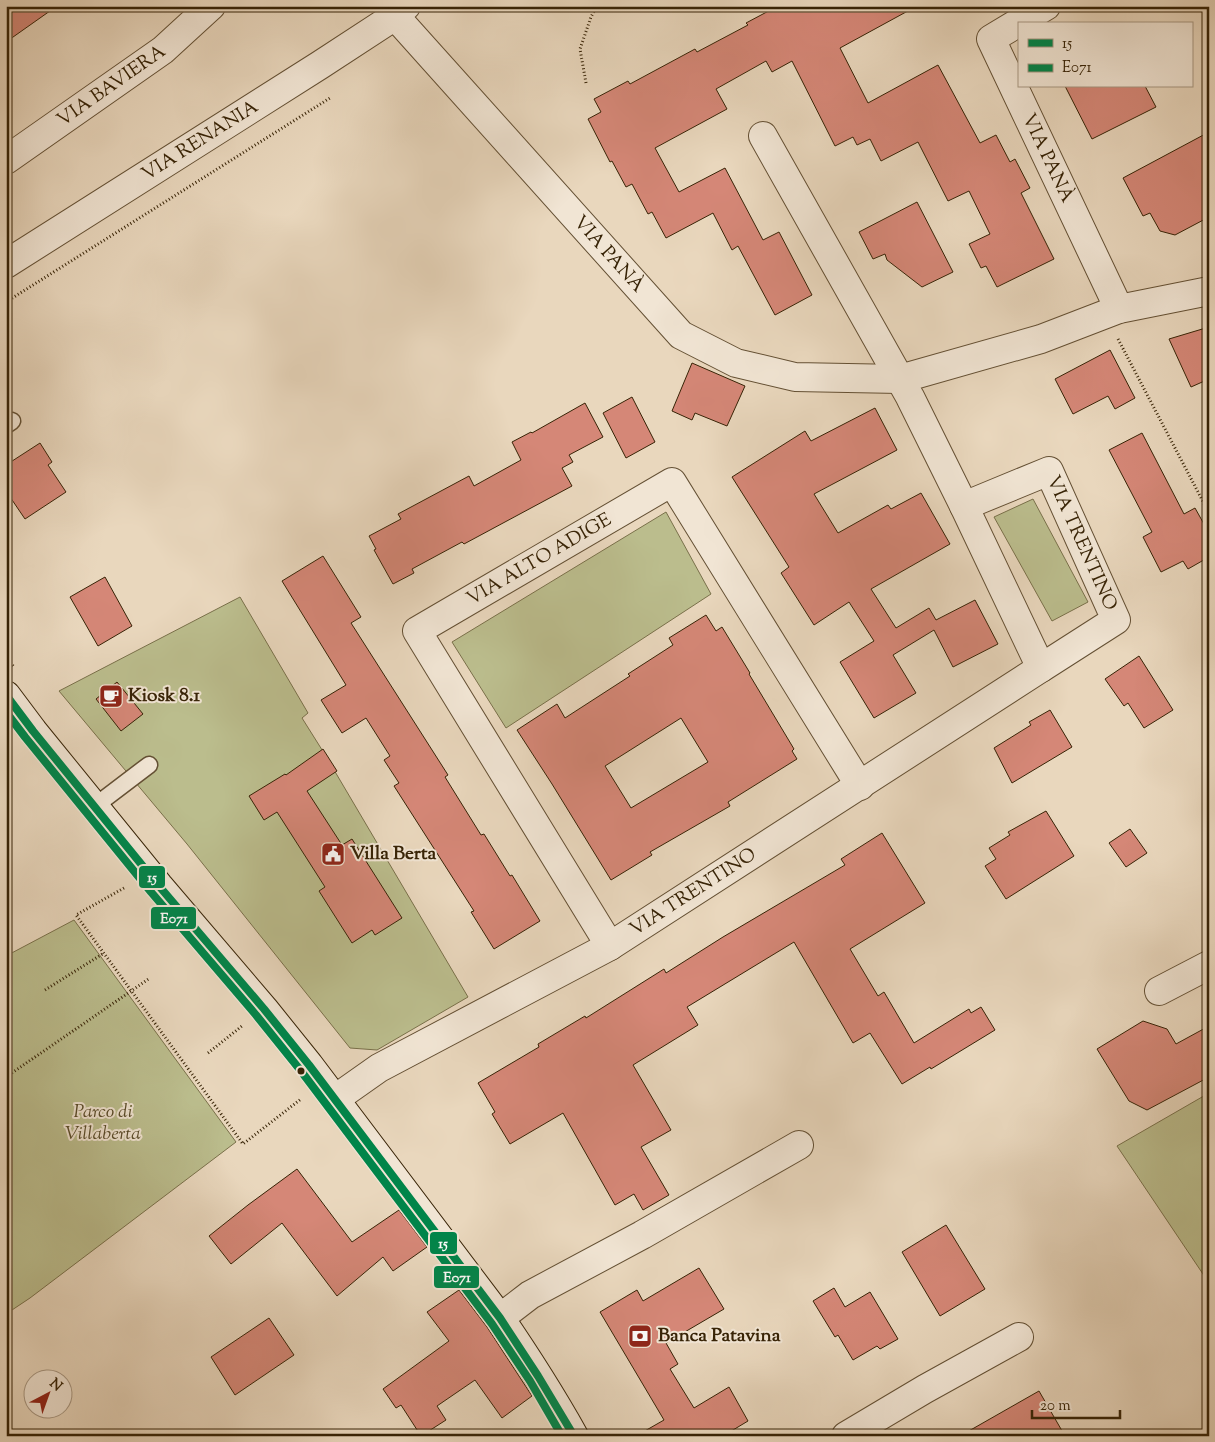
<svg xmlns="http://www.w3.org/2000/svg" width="1215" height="1442" viewBox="0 0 1215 1442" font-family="'Sorts Mill Goudy',serif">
<rect width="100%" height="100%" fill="#e9d7bd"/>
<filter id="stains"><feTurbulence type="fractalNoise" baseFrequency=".004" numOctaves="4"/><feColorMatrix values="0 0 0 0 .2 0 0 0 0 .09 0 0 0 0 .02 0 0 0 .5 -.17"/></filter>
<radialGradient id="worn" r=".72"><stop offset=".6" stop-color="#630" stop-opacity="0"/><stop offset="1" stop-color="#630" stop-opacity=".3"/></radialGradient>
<g fill="#bbbd8d" stroke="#79704a">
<polygon points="1033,499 1088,602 1052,621 994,517"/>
<polygon points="666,512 711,594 506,728 452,642"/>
<polygon points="240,597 308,713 302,718 324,753 468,997 377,1050 350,1048 187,844 59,691"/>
<polygon points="74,920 236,1142 30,1298 6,1314 6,956"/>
<polygon points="1209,1093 1209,1283 1117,1146"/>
</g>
<g fill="#d58777" stroke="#372306" fill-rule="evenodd">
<polygon points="6,6 57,6 6,42"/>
<polygon points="778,6 917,6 840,48 868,103 938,65 980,143 996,135 1010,162 1015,159 1030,188 1021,193 1054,259 997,287 986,266 981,268 969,244 990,234 969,191 948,201 918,142 881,161 870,139 857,145 853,137 835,146 792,61 772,72 766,61 716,89 727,109 655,148 679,192 725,168 763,240 779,232 812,295 775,315 738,246 732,250 713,213 666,238 652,212 648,214 632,184 626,187 612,161 610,162 588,119 601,112 594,99 628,81 630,84 695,49 697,52 748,25 746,23"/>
<polygon points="1065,86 1145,86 1156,107 1092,139"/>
<polygon points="1209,132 1209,217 1175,235 1160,231 1150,213 1143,216 1123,178"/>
<polygon points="917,202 953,272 922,287 887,260 885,254 873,259 859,232"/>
<polygon points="1209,327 1209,379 1191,387 1169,339"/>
<polygon points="1110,350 1135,398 1115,409 1108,396 1073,414 1055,379"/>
<polygon points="692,363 745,386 727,426 695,413 692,420 672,411"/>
<polygon points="632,397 655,442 626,458 603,413"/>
<polygon points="585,403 603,437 569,455 573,462 562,468 572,486 464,544 462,542 412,569 414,573 393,584 374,550 376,549 369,536 401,519 398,514 469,476 474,486 521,460 512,442 531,432 532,433"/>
<polygon points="875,408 897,450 814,494 838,533 888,505 891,509 921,493 950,544 871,589 896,628 929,608 936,620 975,600 998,644 953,667 934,630 893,655 916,693 874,718 840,662 874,641 849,602 814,625 781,573 789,567 732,477 805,431 811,441"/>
<polygon points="1142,433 1184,514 1195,508 1209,533 1209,557 1188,569 1183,561 1161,572 1143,537 1152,532 1109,450"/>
<polygon points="40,443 52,462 48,465 66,492 25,519 6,491 6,465"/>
<polygon points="323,556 361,617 351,623 448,775 445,777 481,835 484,834 510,876 512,875 540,921 494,949 471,912 474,911 394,786 399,783 384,760 390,756 366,718 342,733 321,700 346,685 282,581"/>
<polygon points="105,577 132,626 98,646 70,597"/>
<path d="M706,615L716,631L722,627L750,673L749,674L794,749L792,751L797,759L728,802L730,806L650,852L652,855L611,880L552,784L517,730L557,704L565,718L630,676L628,674L673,645L669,638ZM681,718L708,762L631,808L605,766Z"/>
<polygon points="1139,656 1173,710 1144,728 1128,703 1124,706 1105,679"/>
<polygon points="117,682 143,714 121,731 96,699"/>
<polygon points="1050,710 1072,747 1012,783 994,748 1031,725 1029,722"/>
<polygon points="323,749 337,771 307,791 342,845 352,839 402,918 375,935 372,930 352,943 319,891 325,887 277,812 264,820 249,796 285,774 286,775"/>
<polygon points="1046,811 1074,856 1006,899 985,866 996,859 989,848 1010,835 1008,832"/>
<polygon points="1130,829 1147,853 1126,867 1109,843"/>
<polygon points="882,833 925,903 850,949 878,996 884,992 914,1043 969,1009 971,1013 981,1007 995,1030 931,1069 930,1067 902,1084 870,1033 853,1043 794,942 687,1007 698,1025 633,1065 671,1130 641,1147 669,1195 643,1210 634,1194 615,1205 563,1113 510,1144 492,1114 495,1112 478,1083 539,1047 538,1044 585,1016 586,1018 664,969 666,973 723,937 845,865 841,859"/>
<polygon points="1143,1021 1167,1029 1176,1044 1209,1026 1209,1077 1147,1110 1129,1101 1097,1049"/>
<polygon points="297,1169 352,1242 399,1210 427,1247 393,1271 383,1257 337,1296 282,1223 231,1264 209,1236 248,1205"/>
<polygon points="946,1225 985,1289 940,1316 902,1252"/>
<polygon points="699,1268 724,1309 666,1343 678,1364 670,1369 694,1408 729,1387 748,1421 723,1436 636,1436 664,1420 600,1312 637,1290 643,1301"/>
<polygon points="834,1288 845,1307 870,1292 898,1339 880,1349 877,1346 853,1360 838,1335 835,1337 813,1301"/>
<polygon points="459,1290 487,1327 532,1396 502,1418 475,1380 437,1406 446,1420 421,1436 401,1405 396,1408 383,1389 449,1341 427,1312"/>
<polygon points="269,1318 294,1355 235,1395 211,1357"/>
<polygon points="1039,1391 1065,1436 960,1436"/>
</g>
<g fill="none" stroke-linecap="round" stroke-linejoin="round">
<g stroke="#645034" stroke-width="19">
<g id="lane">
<polyline points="6,425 12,421"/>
<polyline points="95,806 149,765"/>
</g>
</g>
<g stroke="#645034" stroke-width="30">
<g id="street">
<path id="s1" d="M1046,6L991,39L1119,309"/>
<path id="s2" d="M395,16L681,335L736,363L795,377L900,379L1041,339L1119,309L1209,291"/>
<path id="s3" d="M6,160L163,50L211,6"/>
<path id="s4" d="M6,264L320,65L395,16L406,6"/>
<path id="s5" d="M964,506L1049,471L1116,620L1041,668"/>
<path id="s6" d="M610,946L417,631L672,482L860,786"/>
<polyline points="1159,991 1209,965"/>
<path id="s7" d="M335,1099L379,1068L610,946L1041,668L964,506L910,397L763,136"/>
<polyline points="500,1318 530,1295 642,1235 799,1145"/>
<polyline points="846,1436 925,1389 1019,1337"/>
</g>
</g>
<g stroke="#372306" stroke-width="30">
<path id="secondary" d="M6,695L33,731L159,886L264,1009L309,1065L500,1318C526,1356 551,1395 574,1436"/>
</g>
<g stroke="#372306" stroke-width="3" stroke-dasharray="1 2.5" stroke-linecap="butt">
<polyline points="586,83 580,49 591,17 597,6"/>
<polyline points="6,302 330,98"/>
<polyline points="1118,339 1209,513"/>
<polyline points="6,657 14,667"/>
<polyline points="124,888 76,915 243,1144 301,1099"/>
<polyline points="45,990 104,953"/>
<polyline points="208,1053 242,1026"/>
<polyline points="6,1077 150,978"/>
</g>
<use href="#lane" stroke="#f1e5d4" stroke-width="16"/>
<use href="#street" stroke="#f1e5d4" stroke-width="28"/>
<use href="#secondary" stroke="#f1e5d4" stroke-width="28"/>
<g stroke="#f1e5d4" stroke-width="11">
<polyline id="bus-1" points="6,695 33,731 159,886 264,1009 309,1065 500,1318 538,1376 574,1436"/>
</g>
<g stroke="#f1e5d4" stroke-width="11">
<polyline id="bus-2" points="6,712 25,737 151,892 256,1015 301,1071 492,1324 530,1381 562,1436"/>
</g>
<use href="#bus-1" stroke="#00854a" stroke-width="8"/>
<use href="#bus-2" stroke="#00854a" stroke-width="8"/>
</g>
<defs>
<g id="cafe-square" transform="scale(1.25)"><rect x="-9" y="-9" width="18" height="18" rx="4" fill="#8f2418" stroke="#f1e5d4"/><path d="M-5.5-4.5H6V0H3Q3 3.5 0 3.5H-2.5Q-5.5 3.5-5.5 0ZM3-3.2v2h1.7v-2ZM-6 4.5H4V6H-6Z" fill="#fff"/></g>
<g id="civic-square" transform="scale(1.25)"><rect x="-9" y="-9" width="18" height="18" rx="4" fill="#8f2418" stroke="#f1e5d4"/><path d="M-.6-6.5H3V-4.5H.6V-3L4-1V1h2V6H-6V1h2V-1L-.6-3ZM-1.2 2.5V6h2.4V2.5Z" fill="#fff"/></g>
<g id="bank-square" transform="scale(1.25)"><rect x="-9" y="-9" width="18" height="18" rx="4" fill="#8f2418" stroke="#f1e5d4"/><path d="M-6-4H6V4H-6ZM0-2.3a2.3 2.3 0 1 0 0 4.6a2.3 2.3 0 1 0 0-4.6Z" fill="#fff"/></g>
</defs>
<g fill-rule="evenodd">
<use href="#cafe-square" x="111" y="696"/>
<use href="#civic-square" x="333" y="854"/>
<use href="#bank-square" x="640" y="1336"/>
</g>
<circle fill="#372306" stroke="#f1e5d4" stroke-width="2" cx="301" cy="1071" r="4.5"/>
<g text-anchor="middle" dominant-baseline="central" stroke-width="4" stroke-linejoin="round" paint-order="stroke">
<g font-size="19" fill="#372306" stroke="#f1e5d4">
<text stroke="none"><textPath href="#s3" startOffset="129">VIA BAVIERA</textPath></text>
<text stroke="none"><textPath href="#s4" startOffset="230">VIA RENANIA</textPath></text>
<text stroke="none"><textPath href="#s1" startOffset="196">VIA PANÀ</textPath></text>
<text stroke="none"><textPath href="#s2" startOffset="320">VIA PANÀ</textPath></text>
<text stroke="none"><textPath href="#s5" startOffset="171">VIA TRENTINO</textPath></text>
<text stroke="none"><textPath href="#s6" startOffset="511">VIA ALTO ADIGE</textPath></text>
<text stroke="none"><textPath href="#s7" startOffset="414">VIA TRENTINO</textPath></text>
</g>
<g font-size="19" font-weight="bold" fill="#372306" stroke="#f1e5d4" text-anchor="start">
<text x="128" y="696">Kiosk 8.1</text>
<text x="350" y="854">Villa Berta</text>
<text x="658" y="1336">Banca Patavina</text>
</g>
<g font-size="19" font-style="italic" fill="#584a28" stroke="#f1e5d4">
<text x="103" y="1112">Parco di<tspan x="103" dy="22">Villaberta</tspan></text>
</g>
</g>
<g stroke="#f1e5d4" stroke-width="2">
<rect x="138" y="865" width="28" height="24" rx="5" fill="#00854a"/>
<rect x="150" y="906" width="47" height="24" rx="5" fill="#00854a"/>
<rect x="429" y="1231" width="29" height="24" rx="5" fill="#00854a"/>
<rect x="433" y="1265" width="47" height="24" rx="5" fill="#00854a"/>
</g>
<g font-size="14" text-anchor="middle" font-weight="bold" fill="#fff">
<text x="152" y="882">15</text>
<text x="174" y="923">E071</text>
<text x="443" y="1248">15</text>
<text x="457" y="1282">E071</text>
</g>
<rect width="1215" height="1442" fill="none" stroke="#e9d7bd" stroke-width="25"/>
<rect x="8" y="8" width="1200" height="1427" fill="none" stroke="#372306" stroke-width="2.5"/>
<rect x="12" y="12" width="1190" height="1417" fill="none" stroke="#372306"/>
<rect x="1018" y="22" width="175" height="65" fill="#f1e5d4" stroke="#a79782"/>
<rect x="1028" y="39" width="25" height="8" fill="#00854a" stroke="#a79782"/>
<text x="1062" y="48" font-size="15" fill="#372306">15</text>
<rect x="1028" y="64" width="25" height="8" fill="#00854a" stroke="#a79782"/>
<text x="1062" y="72" font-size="15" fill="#372306">E071</text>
<g transform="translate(48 1394) rotate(41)"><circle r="24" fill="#f1e5d4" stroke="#a79782"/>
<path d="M0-4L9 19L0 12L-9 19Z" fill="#8f2418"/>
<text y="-8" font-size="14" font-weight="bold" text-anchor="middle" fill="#372306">N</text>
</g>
<path d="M1032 1410v8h88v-8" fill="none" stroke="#372306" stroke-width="2.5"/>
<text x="1040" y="1410" font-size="15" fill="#372306" stroke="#f1e5d4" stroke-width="4" paint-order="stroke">20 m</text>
<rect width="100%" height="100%" filter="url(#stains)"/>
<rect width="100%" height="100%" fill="url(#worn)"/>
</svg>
